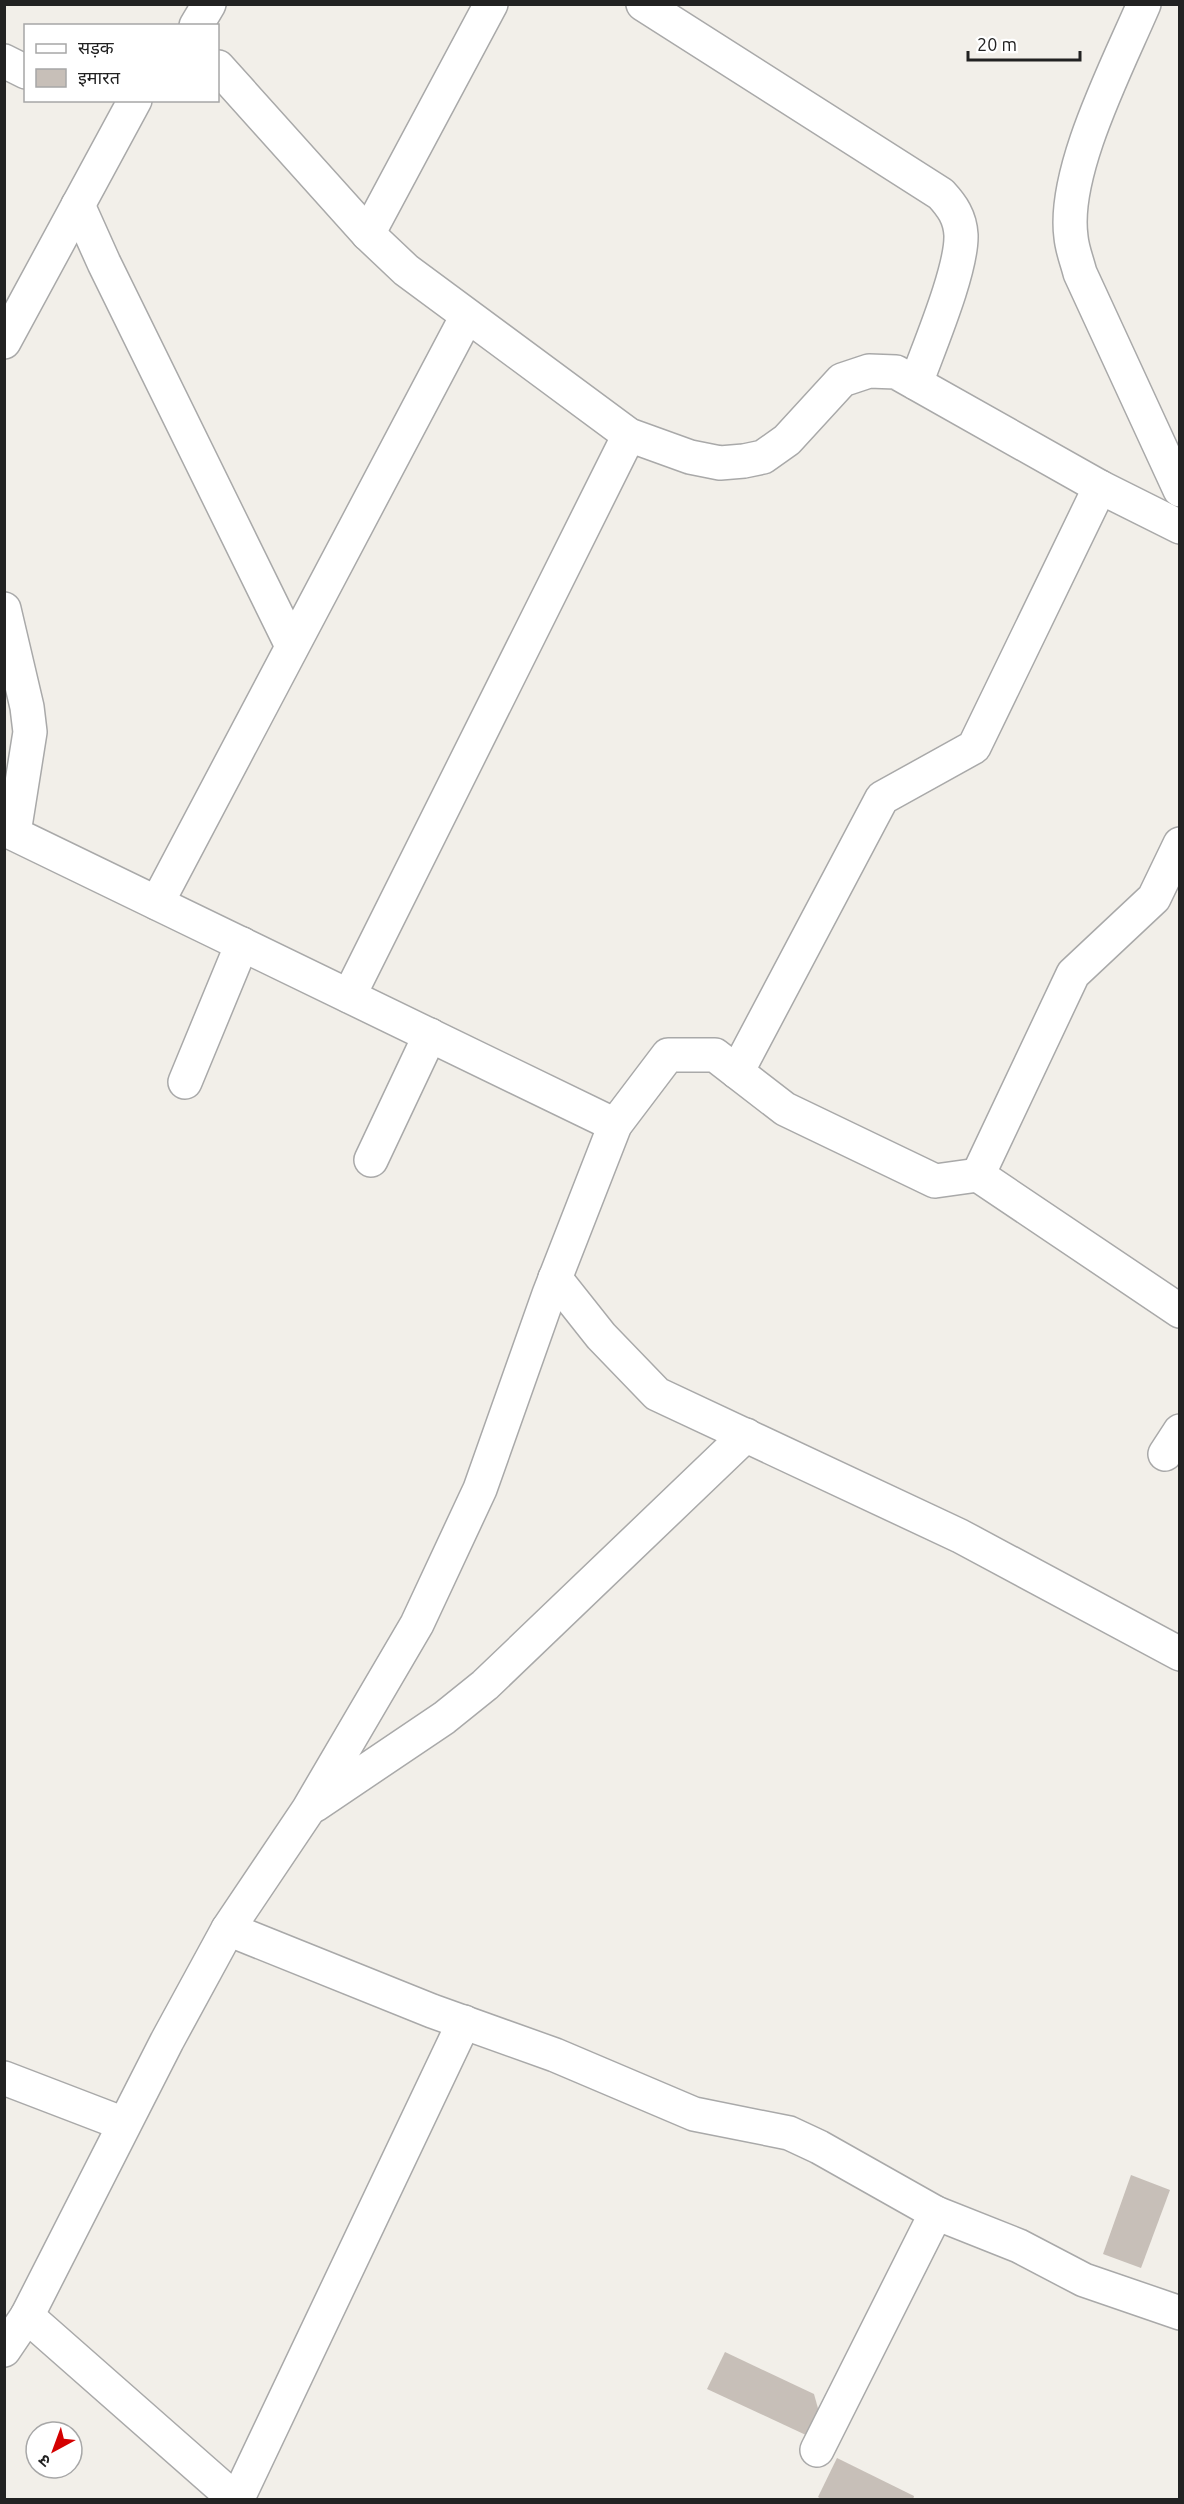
<svg xmlns="http://www.w3.org/2000/svg" width="1184" height="2504" viewBox="0 0 1184 2504" font-family="Ubuntu,'Noto Sans Devanagari',sans-serif">
<rect width="100%" height="100%" fill="#f2efe9"/>
<g fill="#c7bfb8">
<polygon points="1131,2175 1170,2190 1141,2268 1103,2254"/>
<polygon points="725,2352 814,2394 819,2412 808,2436 707,2389"/>
<polygon points="837,2458 914,2496 913,2500 823,2500 818,2497"/>
</g>
<g fill="none" stroke-linecap="round" stroke-linejoin="round">
<g stroke="#a9a9a9" stroke-width="36">
<g id="minor">
<path d="M643,4L941,194C952,206 960,217 961,235C962,270 929,347 916,383"/>
<path d="M1144,4C1118,65 1062,172 1071,237C1072,249 1077,261 1080,273L1180,490"/>
<polyline points="196,26 209,4"/>
<polyline points="4,61 26,72"/>
<polyline points="218,67 368,234 406,270 629,435 690,457 720,463 744,461 763,457 787,440 842,380 869,371 896,372 1100,487 1180,527"/>
<polyline points="78,205 104,263 292,646"/>
<polyline points="368,234 491,4"/>
<polyline points="4,342 135,100"/>
<polyline points="4,609 27,707 30,732 14,833"/>
<polyline points="4,829 615,1125"/>
<polyline points="1180,844 1154,898 1073,974 978,1175 1180,1311"/>
<polyline points="157,903 467,316"/>
<polyline points="349,996 629,435"/>
<polyline points="737,1072 882,798 974,747 1100,487"/>
<polyline points="185,1082 242,944"/>
<polyline points="371,1160 430,1035"/>
<polyline points="555,1278 601,1336 657,1394 960,1536 1180,1654"/>
<polyline points="1165,1454 1180,1431"/>
<polyline points="315,1805 444,1718 485,1685 746,1435"/>
<polyline points="228,1929 432,2011 555,2055 694,2114 789,2133 819,2147 936,2213 1019,2246 1084,2280 1180,2313"/>
<polyline points="4,2078 124,2124"/>
<polyline points="27,2316 236,2500"/>
<polyline points="4,2350 27,2316 167,2041 228,1929 308,1810 417,1624 480,1489 549,1294 615,1125 668,1055 715,1055 785,1109 935,1181 978,1175"/>
<polyline points="817,2450 936,2213"/>
<polyline points="237,2500 464,2022"/>
</g>
</g>
<use href="#minor" stroke="#fff" stroke-width="33"/>
</g>
<rect width="1184" height="2504" fill="none" stroke="#222222" stroke-width="12"/>
<rect x="24" y="24" width="195" height="78" fill="#ffffff" stroke="#a7a7a7" stroke-width="1.5"/>
<rect x="36" y="44" width="30" height="9" fill="#ffffff" stroke="#a7a7a7" stroke-width="1.5"/>
<text x="78" y="54" font-size="18" fill="#222222">सड़क</text>
<rect x="36" y="69" width="30" height="18" fill="#c7bfb8" stroke="#a7a7a7" stroke-width="1.5"/>
<text x="78" y="84" font-size="18" fill="#222222">इमारत</text>
<g transform="translate(54 2450) rotate(221)"><circle r="28" fill="#ffffff" stroke="#a7a7a7" stroke-width="1.5"/>
<path d="M0-4.5L10 22L0 15L-10 22Z" fill="#d40000"/>
<text y="-9" font-size="16" font-weight="bold" text-anchor="middle" fill="#222222">उ</text>
</g>
<path d="M968 51v9h112v-9" fill="none" stroke="#222222" stroke-width="3"/>
<text x="977" y="51" font-size="18" fill="#222222" stroke="#ffffff" stroke-width="4.5" paint-order="stroke">20 m</text>
</svg>
